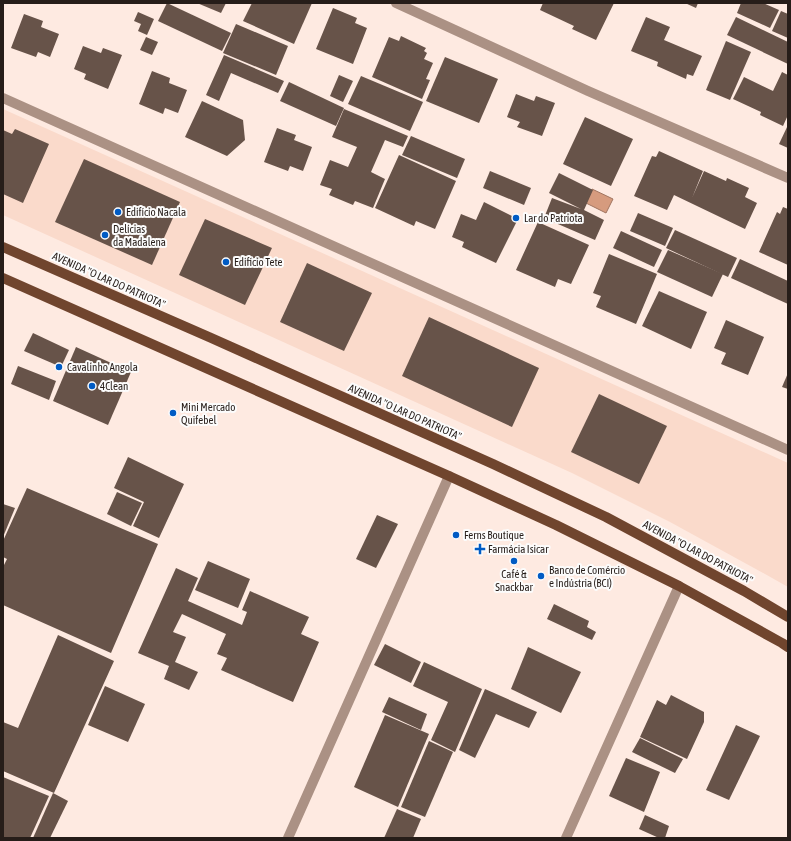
<svg xmlns="http://www.w3.org/2000/svg" width="791" height="841" viewBox="0 0 791 841" font-family="'Asap Condensed',sans-serif">
<rect width="100%" height="100%" fill="#feeae1"/>
<polygon fill="#fadacb" points="3,109 788,463 788,587 765,574 670,522 572,473 3,215"/>
<polygon fill="#d69b7e" stroke="#a17560" points="592,189 613,199 606,213 586,203"/>
<g fill="#675349">
<polygon points="167,3 231,33 222,51 158,21"/>
<polygon points="197,3 226,3 221,13"/>
<polygon points="252,3 312,3 294,44 243,21"/>
<polygon points="543,3 614,3 596,40 572,29 574,26 540,10"/>
<polygon points="685,3 698,3 696,8"/>
<polygon points="741,3 763,3 779,10 770,28 737,13"/>
<polygon points="333,8 357,18 355,23 367,28 353,64 316,49"/>
<polygon points="781,11 788,14 788,38 772,31"/>
<polygon points="138,12 154,19 147,35 138,31 141,24 134,21"/>
<polygon points="24,14 43,21 41,27 59,34 50,57 38,52 36,57 11,48"/>
<polygon points="646,17 670,27 664,40 702,56 693,76 687,74 686,79 657,66 658,62 631,51"/>
<polygon points="736,17 788,42 788,64 727,35"/>
<polygon points="236,24 288,46 276,75 223,53"/>
<polygon points="401,36 426,48 424,51 427,53 424,59 433,63 426,79 430,80 422,99 372,77 389,37 399,41"/>
<polygon points="146,37 158,42 152,55 140,50"/>
<polygon points="726,41 751,52 730,100 706,90"/>
<polygon points="83,46 101,53 103,48 122,55 108,89 84,79 86,74 74,69"/>
<polygon points="224,55 284,81 278,93 231,73 219,101 206,95"/>
<polygon points="445,57 498,79 479,123 426,101"/>
<polygon points="152,71 170,78 169,83 187,90 178,113 165,108 163,114 139,104"/>
<polygon points="782,72 788,75 788,115 783,126 760,115 761,112 733,99 744,77 773,91"/>
<polygon points="339,75 353,81 343,102 330,96"/>
<polygon points="361,76 423,102 410,131 348,104"/>
<polygon points="289,82 344,108 336,126 280,101"/>
<polygon points="516,94 534,101 536,96 555,103 542,136 517,127 520,122 507,117"/>
<polygon points="202,101 243,120 245,140 227,156 185,137"/>
<polygon points="344,109 408,136 403,147 385,140 371,172 385,179 373,208 355,201 353,205 329,195 332,189 320,185 330,160 348,167 357,147 332,137"/>
<polygon points="585,117 633,139 611,186 563,164"/>
<polygon points="788,125 788,148 779,144"/>
<polygon points="277,128 296,135 294,140 312,147 303,171 290,166 288,171 264,162"/>
<polygon points="15,129 49,144 23,203 3,194 3,130 12,134"/>
<polygon points="411,136 465,159 457,178 402,155"/>
<polygon points="659,151 703,171 692,198 704,171 726,181 727,178 749,188 745,197 757,203 745,229 674,195 667,210 634,196 652,156 656,157"/>
<polygon points="399,155 456,181 435,229 416,221 414,226 375,208"/>
<polygon points="84,159 180,202 152,265 55,222"/>
<polygon points="490,171 531,188 524,205 483,188"/>
<polygon points="559,173 593,190 584,210 604,220 595,240 544,218 552,198 581,209 549,193"/>
<polygon points="484,202 518,219 496,263 462,247 464,242 452,237 461,214 476,220"/>
<polygon points="783,207 788,209 788,265 759,252 777,212 780,214"/>
<polygon points="638,213 673,228 665,246 630,231"/>
<polygon points="205,219 272,248 245,305 179,275"/>
<polygon points="538,222 589,245 571,284 558,279 555,287 516,270"/>
<polygon points="675,230 737,258 728,277 666,248"/>
<polygon points="621,231 662,250 654,267 613,248"/>
<polygon points="668,250 723,274 712,297 657,272"/>
<polygon points="609,254 657,274 636,324 596,307 601,296 593,293"/>
<polygon points="740,259 788,281 788,304 731,278"/>
<polygon points="307,263 372,293 344,351 280,322"/>
<polygon points="659,291 707,312 691,349 642,326"/>
<polygon points="429,317 539,368 512,427 402,376"/>
<polygon points="726,320 764,337 748,375 721,364 726,353 714,348"/>
<polygon points="33,333 69,350 61,367 24,351"/>
<polygon points="76,347 131,372 108,425 53,401"/>
<polygon points="18,366 56,381 49,400 11,384"/>
<polygon points="788,373 788,389 782,387"/>
<polygon points="599,394 667,426 639,484 571,452"/>
<polygon points="128,457 184,484 159,538 133,526 144,502 114,488"/>
<polygon points="27,488 158,544 111,653 3,605 3,567 7,559 3,557 3,541"/>
<polygon points="117,492 142,503 131,526 107,514"/>
<polygon points="3,505 3,504 15,508 3,537"/>
<polygon points="377,515 398,524 376,568 356,559"/>
<polygon points="208,561 250,579 238,608 195,590"/>
<polygon points="176,568 198,578 188,601 242,625 247,612 242,610 250,591 309,617 301,634 319,642 293,702 221,670 227,658 217,654 226,634 182,614 173,632 186,637 175,662 198,672 189,690 164,679 169,666 138,653"/>
<polygon points="554,604 589,621 587,627 596,632 592,640 547,619"/>
<polygon points="58,635 114,661 54,793 3,771 3,722 18,728"/>
<polygon points="385,644 421,662 411,683 374,665"/>
<polygon points="528,647 581,672 561,713 511,689"/>
<polygon points="424,662 482,689 455,752 431,740 448,702 413,686"/>
<polygon points="105,686 145,704 128,742 88,725"/>
<polygon points="485,689 537,712 529,728 496,714 475,758 459,750"/>
<polygon points="671,695 704,712 704,722 687,759 640,737 657,700 666,705"/>
<polygon points="389,697 427,714 421,730 382,712"/>
<polygon points="385,715 429,734 398,807 354,787"/>
<polygon points="736,725 760,736 729,800 706,790"/>
<polygon points="640,738 683,759 675,773 632,752"/>
<polygon points="429,741 453,752 425,817 401,807"/>
<polygon points="626,758 660,772 644,812 609,796"/>
<polygon points="3,777 49,796 30,838 3,838"/>
<polygon points="53,793 68,801 50,838 33,838"/>
<polygon points="397,809 421,819 413,838 384,838"/>
<polygon points="645,815 669,826 665,838 659,838 639,829"/>
</g>
<g fill="none" stroke-linecap="round" stroke-linejoin="round">
<g stroke="#ab9184" stroke-width="10">
<polyline points="396,3 588,91 788,178"/>
<polyline points="3,98 788,450"/>
<polyline points="288,838 449,476"/>
<polyline points="566,838 679,586"/>
</g>
<g stroke="#70452e" stroke-width="10">
<polyline points="3,247 209,337 493,464 606,517 744,591 788,617"/>
<polyline points="3,278 449,476 556,525 679,586 782,643 788,647"/>
</g>
</g>
<g fill="#005bc4" stroke="#fcfcfc" stroke-width="1.5">
<circle cx="118" cy="212" r="4"/>
<circle cx="516" cy="218" r="4"/>
<circle cx="105" cy="235" r="4"/>
<circle cx="226" cy="262" r="4"/>
<circle cx="59" cy="367" r="4"/>
<circle cx="92" cy="386" r="4"/>
<circle cx="173" cy="413" r="4"/>
<circle cx="456" cy="535" r="4"/>
<path d="M478 543h4v4h4v4h-4v4h-4v-4h-4v-4h4z"/>
<circle cx="514" cy="561" r="4"/>
<circle cx="541" cy="576" r="4"/>
</g>
<g text-anchor="middle" dominant-baseline="central" stroke-width="4" stroke-linejoin="round" paint-order="stroke">
<g font-size="11" fill="#261d19" stroke="#fcfcfc" text-anchor="start">
<text x="126" y="212">Edifício Nacala</text>
<text x="524" y="218">Lar do Patriota</text>
<text x="113" y="229">Delícias<tspan x="113" dy="13">da Madalena</tspan></text>
<text x="234" y="262">Edificio Tete</text>
<text x="67" y="367">Cavalinho Angola</text>
<text x="100" y="386">4Clean</text>
<text x="181" y="407">Mini Mercado<tspan x="181" dy="13">Quifebel</tspan></text>
<text x="464" y="535">Ferns Boutique</text>
<text x="488" y="549">Farmácia Isicar</text>
<text x="549" y="570">Banco de Comércio<tspan x="549" dy="13">e Indústria (BCI)</tspan></text>
<text x="514" y="574" text-anchor="middle">Café &amp;<tspan x="514" dy="13">Snackbar</tspan></text>
</g>
<g font-size="11" fill="#261d19" stroke="#fcfcfc">
<text transform="translate(109 280) rotate(24)">AVENIDA "O LAR DO PATRIOTA"</text>
<text transform="translate(405 412) rotate(24)">AVENIDA "O LAR DO PATRIOTA"</text>
<text transform="translate(698 552) rotate(28)">AVENIDA "O LAR DO PATRIOTA"</text>
</g>
</g>
<rect width="791" height="841" fill="none" stroke="#261d19" stroke-width="8"/>
</svg>
